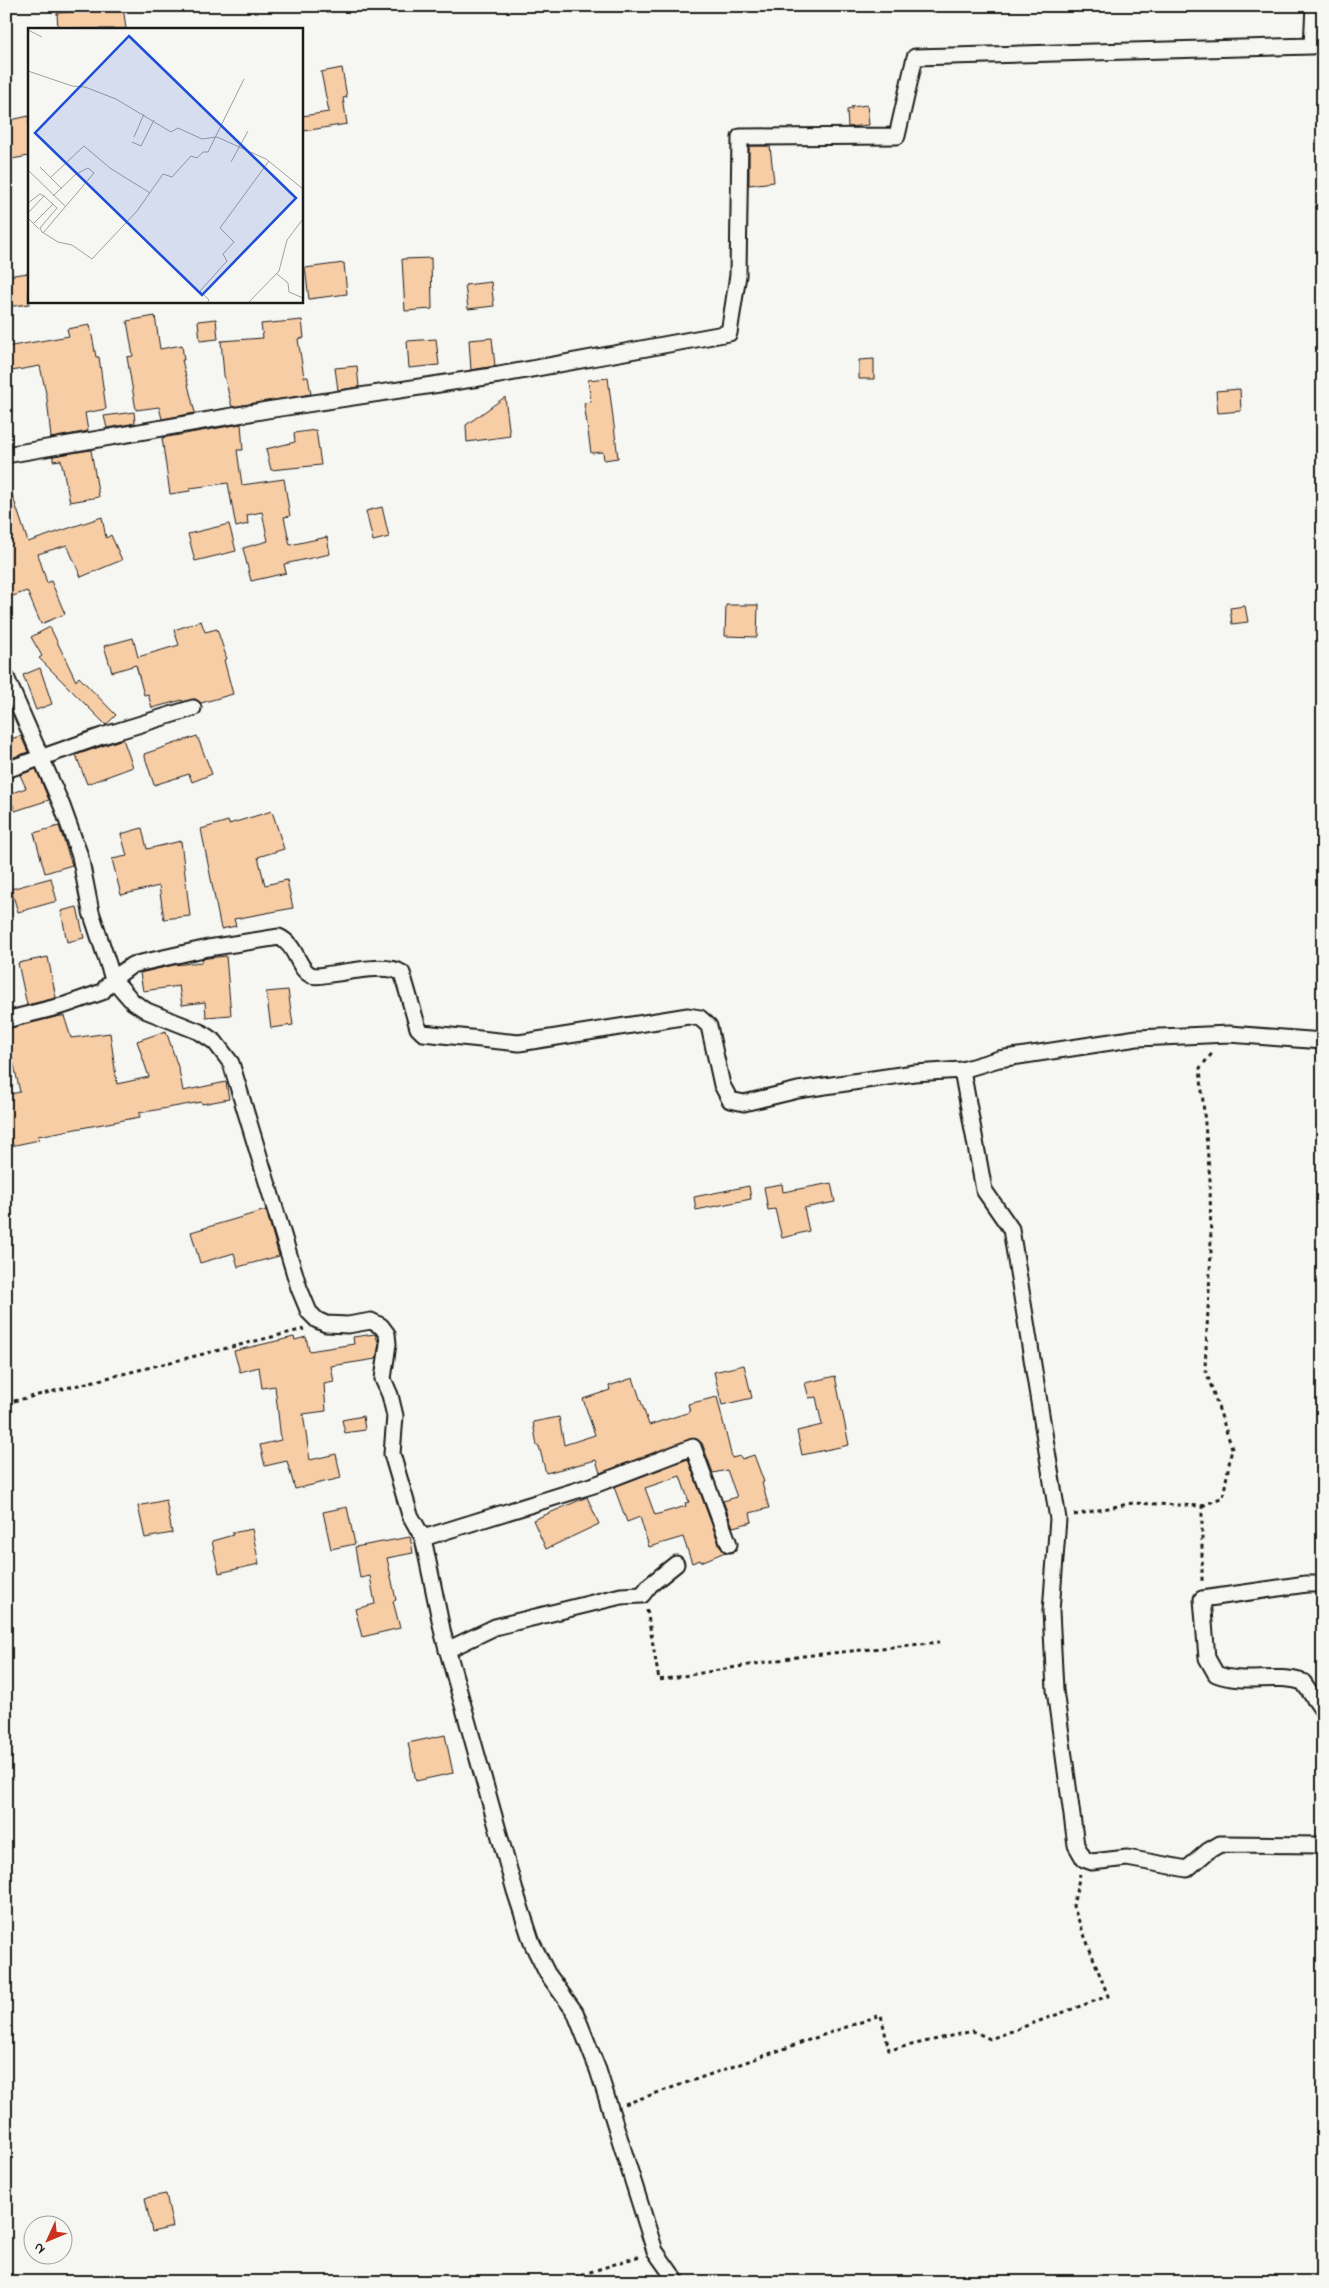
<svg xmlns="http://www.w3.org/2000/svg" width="1329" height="2288" viewBox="0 0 1329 2288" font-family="'Indie Flower',sans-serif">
<rect width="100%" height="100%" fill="#f6f6f2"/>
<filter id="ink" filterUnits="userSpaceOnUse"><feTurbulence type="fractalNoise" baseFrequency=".02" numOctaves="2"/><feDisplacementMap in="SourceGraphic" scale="10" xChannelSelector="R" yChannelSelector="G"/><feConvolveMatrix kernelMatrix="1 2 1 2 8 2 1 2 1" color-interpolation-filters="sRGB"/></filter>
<g filter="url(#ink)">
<g fill="#f7cda6" stroke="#1c1c1c" fill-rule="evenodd">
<polygon points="90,6 123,6 126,29 58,29 57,13 91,11"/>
<polygon points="342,68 347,97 343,98 347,124 304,131 302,116 329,112 321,72"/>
<polygon points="867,105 869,125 848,127 847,110 852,109 851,107"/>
<polygon points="29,116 29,156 6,160 6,121"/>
<polygon points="749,146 770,146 774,182 749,185"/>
<polygon points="431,258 432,309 405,311 402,259"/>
<polygon points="344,263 347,294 309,299 305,268"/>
<polygon points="29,273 29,304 6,307 6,276"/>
<polygon points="491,282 494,306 468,309 465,285"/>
<polygon points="155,316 160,349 182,345 184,360 182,360 195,413 162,419 159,407 136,410 127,357 133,356 127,321"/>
<polygon points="216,319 218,339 200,341 198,321"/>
<polygon points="302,320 304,338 298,339 304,377 308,377 311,394 232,407 224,375 221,341 263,338 261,324"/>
<polygon points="90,325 96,357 99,357 106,409 85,413 88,431 51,438 47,398 40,366 6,372 6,347 69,336 67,329"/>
<polygon points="492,338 495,366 471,370 469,340"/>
<polygon points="436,339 439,365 409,368 407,341"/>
<polygon points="874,359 874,379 859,379 859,360"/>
<polygon points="357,366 359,387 338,390 335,368"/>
<polygon points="608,378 618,458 604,460 603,452 591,453 584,403 591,402 588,380"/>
<polygon points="1240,389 1241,411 1218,413 1216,391"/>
<polygon points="505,397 510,436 467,442 466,425"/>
<polygon points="134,412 135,423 107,428 104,416"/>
<polygon points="241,424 243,450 237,450 242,485 284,479 290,516 284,517 290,545 327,537 330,554 284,564 286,573 251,581 243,548 268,541 262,512 247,515 248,524 236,527 228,483 190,488 190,491 170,494 162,438"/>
<polygon points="316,430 321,465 271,470 266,449 295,442 294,433"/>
<polygon points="91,450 99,497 70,502 61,460 53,461 53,456"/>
<polygon points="6,485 9,485 28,542 102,517 106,538 111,535 122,560 81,577 67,545 38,554 47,583 51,581 65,614 41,624 27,591 10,597 6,588"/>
<polygon points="382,507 389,537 373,541 366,511"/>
<polygon points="229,524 236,551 195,561 188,534"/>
<polygon points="726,605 758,605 757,637 725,636"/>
<polygon points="1245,606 1248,622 1232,624 1230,608"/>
<polygon points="201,621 205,632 217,629 227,659 224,660 233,694 201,703 195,699 182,702 182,700 152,708 148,694 144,695 136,665 112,672 104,646 133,638 138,657 179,645 174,630"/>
<polygon points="50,627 76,681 79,677 116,715 106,725 39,658 42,656 31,637"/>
<polygon points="40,668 52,704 36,710 23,675"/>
<polygon points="21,736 28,752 6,760 6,740"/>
<polygon points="197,736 212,774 192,782 189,774 154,785 144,754"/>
<polygon points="123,739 133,767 87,784 76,755"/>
<polygon points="36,769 49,800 15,811 9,794 26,788 20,775"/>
<polygon points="272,811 284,849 258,857 265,885 287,880 293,908 234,919 236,926 221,929 201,829 228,821 229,824"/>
<polygon points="59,826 72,865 45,873 34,833"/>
<polygon points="142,828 147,849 181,841 190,916 164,919 159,886 121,895 112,859 127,856 121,834"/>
<polygon points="51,878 57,901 18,912 11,889"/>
<polygon points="77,907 84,938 67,942 61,911"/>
<polygon points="226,956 231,1015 206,1017 205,1002 182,1005 179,986 143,991 140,973 174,965 202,962 202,959 208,958"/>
<polygon points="48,957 56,998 27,1005 18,963"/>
<polygon points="288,990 293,1025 271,1028 266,992"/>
<polygon points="60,1016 64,1016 71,1038 110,1033 117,1084 149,1077 137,1041 166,1031 179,1070 183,1091 226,1082 229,1099 202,1104 201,1102 139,1113 140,1117 38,1136 39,1140 6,1147 6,1095 20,1092 6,1029"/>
<polygon points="831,1183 835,1202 804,1208 809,1231 782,1238 775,1209 768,1210 764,1187 782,1184 783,1192"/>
<polygon points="749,1186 751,1199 696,1210 694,1197"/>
<polygon points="266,1210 279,1256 238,1267 234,1253 200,1263 191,1232"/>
<polygon points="375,1334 379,1344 376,1359 331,1366 334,1382 324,1384 326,1411 303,1414 310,1460 336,1454 341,1478 295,1489 287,1461 265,1466 260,1445 281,1440 275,1386 262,1388 259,1367 240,1372 234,1351 294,1337 295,1340 306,1337 309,1351 354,1344 353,1337"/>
<polygon points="744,1365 752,1398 722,1405 714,1372"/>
<polygon points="835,1376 849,1445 802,1455 797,1431 822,1425 816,1397 809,1398 805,1383"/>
<polygon points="633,1378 649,1425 690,1412 688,1404 717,1397 732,1458 740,1456 742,1459 754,1455 764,1482 762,1483 769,1508 750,1513 752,1522 733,1527 723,1501 737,1497 727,1470 713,1473 702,1443 694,1438 600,1473 596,1460 546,1473 539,1446 537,1446 533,1422 559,1417 564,1445 595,1435 583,1399 610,1390 609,1386"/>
<polygon points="363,1416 365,1430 345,1433 342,1420"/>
<path d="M688,1459L720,1547L725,1552L701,1562L700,1560L692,1563L683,1537L649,1547L640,1517L627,1522L614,1487ZM680,1476L689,1502L685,1503L686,1506L655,1515L645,1488Z"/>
<polygon points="587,1497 599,1524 546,1549 533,1520"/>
<polygon points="166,1500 172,1533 145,1538 138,1506"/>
<polygon points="347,1507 355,1544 331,1549 323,1512"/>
<polygon points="252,1529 259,1564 219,1573 212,1541 233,1535 232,1533"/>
<polygon points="410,1537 413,1553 387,1558 396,1600 393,1601 400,1628 362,1637 355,1609 375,1604 370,1576 360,1578 355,1547"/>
<polygon points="445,1735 453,1773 416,1781 408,1743"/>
<polygon points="166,2194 173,2227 152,2232 145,2198"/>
</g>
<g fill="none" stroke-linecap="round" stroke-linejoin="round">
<g stroke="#1c1c1c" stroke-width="19">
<g id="street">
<polyline points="6,455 267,410 499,375 729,333 738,275 740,137 897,136 915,57 1312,46 1314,6"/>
<polyline points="6,677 62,806 80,856 91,912 113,979 133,1002 147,1011 200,1032 215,1042 231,1063 299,1288 309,1312 317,1320 326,1324 348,1325 371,1321 381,1326 387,1334 388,1344 383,1379 390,1395 395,1416 392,1454 410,1515 423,1538 443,1634 515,1891 532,1943 547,1973 575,2012 598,2070 655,2251 677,2282"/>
<polyline points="6,770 102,736 193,708"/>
<path d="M6,1020L65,1005L102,992L113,979L132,965L208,948L279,937C297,945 297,969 311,975C316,977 324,975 330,974C349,972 386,963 402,973L418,1028L423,1033L519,1043L688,1016L700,1018L709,1026L722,1085L730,1100L744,1103L798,1090L914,1073L962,1070L999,1059L1137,1038L1229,1034L1323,1041"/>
<polyline points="962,1070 984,1190 1011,1229 1058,1519 1051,1611 1055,1690 1076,1845 1084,1859 1092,1862 1127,1858 1187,1869 1208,1851 1220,1844 1323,1845"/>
<polyline points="423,1538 597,1484 693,1447 729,1544"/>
<path d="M1323,1584H1306L1202,1599L1207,1658L1216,1674C1243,1685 1275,1673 1303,1682L1323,1711"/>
<polyline points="447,1650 495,1627 621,1596 642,1595 650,1585 676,1564"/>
</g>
</g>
<g stroke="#1c1c1c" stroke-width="3" stroke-dasharray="4 4" stroke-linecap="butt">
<polyline points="6,1403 304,1329"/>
<polyline points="1202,1506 1223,1497 1232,1448 1205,1368 1211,1252 1210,1180 1200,1068 1214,1051"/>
<polyline points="1074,1515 1133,1503 1202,1506 1202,1583"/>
<polyline points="647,1610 659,1680 803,1656 940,1642"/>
<polyline points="625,2104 881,2015 889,2050 973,2031 990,2039 1108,1996 1073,1906 1080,1874"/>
<polyline points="559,2282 640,2256"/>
</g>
<use href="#street" stroke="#f6f6f2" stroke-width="15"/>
</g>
</g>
<g transform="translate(28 28)">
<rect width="275" height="275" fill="#f6f6f2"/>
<path fill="none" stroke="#9f9f9c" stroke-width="1" d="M0,2L14,9M0,43L44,58L57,59L88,71L143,104L150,100L174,111L189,109L238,131L275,161M106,109L116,86M104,114L113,118L126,92M203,134L220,103M12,139L34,161M0,142L37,178M22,150L56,118L82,140L122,165M0,175L12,166L16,168L29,180L12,200L14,204L30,214L44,217L64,231L109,183L135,146L144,149L163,128L169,130L175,124H180L216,51M0,185L16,168M0,190L11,201M6,195L25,176M15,205L66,145L60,140L48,146L25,168M249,246L260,255L261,264L275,270M179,275L181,272L172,263L199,233L195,226L206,214L192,200L241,133M220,275L251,243L259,212L275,191"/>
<path fill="#1d4ed8" fill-opacity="0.15" stroke="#1d4ed8" stroke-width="2.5" d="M101,8L268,170L174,267L7,105Z"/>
<rect width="275" height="275" fill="none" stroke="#1c1c1c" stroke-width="2.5"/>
</g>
<rect width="1329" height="2288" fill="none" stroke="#f6f6f2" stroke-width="25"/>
<rect x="12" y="12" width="1304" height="2263" fill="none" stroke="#1c1c1c" stroke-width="2" filter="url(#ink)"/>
<g transform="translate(48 2240) rotate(226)"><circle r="24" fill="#f6f6f2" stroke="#9f9f9c"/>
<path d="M0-4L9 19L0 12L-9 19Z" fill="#c8321e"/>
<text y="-8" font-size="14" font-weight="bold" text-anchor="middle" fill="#1c1c1c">N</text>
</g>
</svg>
